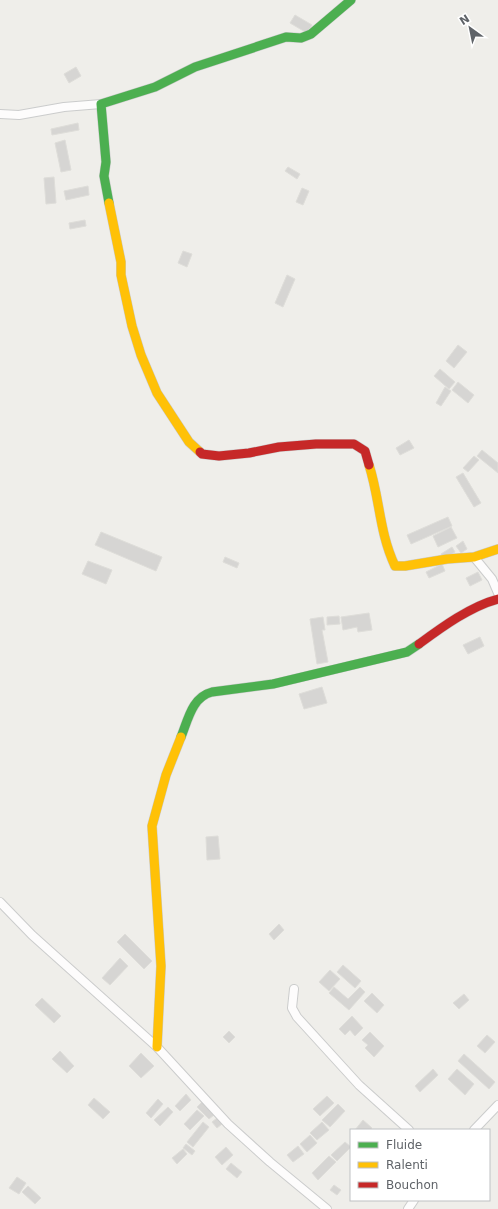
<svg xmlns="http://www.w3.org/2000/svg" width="498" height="1209" viewBox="0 0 498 1209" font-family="'DejaVu Sans',sans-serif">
<rect width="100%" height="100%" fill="#efeeea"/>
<g fill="#d6d5d3" stroke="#deddd9">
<polygon points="295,15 312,25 307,33 290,23"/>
<polygon points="76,67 81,76 69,83 64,74"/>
<polygon points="78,123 79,130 52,135 51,129"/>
<polygon points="65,140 71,170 61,172 55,143"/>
<polygon points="288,167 300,174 297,179 285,171"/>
<polygon points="54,177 56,203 46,204 44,178"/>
<polygon points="88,186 89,195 66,200 64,191"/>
<polygon points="302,188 309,191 303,205 296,202"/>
<polygon points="85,220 86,226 70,229 69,223"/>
<polygon points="183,251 192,254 187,267 178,263"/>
<polygon points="287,275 295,279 283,307 275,303"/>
<polygon points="458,345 467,352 454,368 446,361"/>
<polygon points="440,369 455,382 449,389 434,376"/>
<polygon points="458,382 474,395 468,403 452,390"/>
<polygon points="445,387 451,391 441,406 436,403"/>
<polygon points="409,440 414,448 400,455 396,448"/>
<polygon points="482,450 498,463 498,473 477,456"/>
<polygon points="474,456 479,460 468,472 463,468"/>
<polygon points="463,473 481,503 474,507 456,477"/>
<polygon points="448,517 452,526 411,544 407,535"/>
<polygon points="451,527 457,538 438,547 433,536"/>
<polygon points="101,532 162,557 156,571 95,545"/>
<polygon points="463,541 467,549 461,553 456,546"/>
<polygon points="452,547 455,552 444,559 441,554"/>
<polygon points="225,557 239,563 237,568 223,562"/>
<polygon points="88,561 112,570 106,584 82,574"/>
<polygon points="442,564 445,571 429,578 426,572"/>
<polygon points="478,572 482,580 470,586 466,578"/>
<polygon points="369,613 372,630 358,632 357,627 343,630 341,617"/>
<polygon points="339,616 340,624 327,625 327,617"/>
<polygon points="323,617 325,630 322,630 328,662 317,664 310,619"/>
<polygon points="480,637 484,646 468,654 463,645"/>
<polygon points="322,687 327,703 304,709 299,694"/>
<polygon points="218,836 220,859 207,860 206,837"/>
<polygon points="279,924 284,930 274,940 269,934"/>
<polygon points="125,934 152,961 144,969 117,942"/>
<polygon points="120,958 128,966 110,985 102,978"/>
<polygon points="343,965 361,981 355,988 337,972"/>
<polygon points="330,970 340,979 329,991 319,982"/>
<polygon points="334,987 348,999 360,987 365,992 349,1010 329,993"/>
<polygon points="372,993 384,1005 377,1013 364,1001"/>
<polygon points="464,994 469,1000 459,1009 453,1003"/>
<polygon points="42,998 61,1016 54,1023 35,1005"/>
<polygon points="352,1016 363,1028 355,1036 350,1030 345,1035 339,1029"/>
<polygon points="229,1031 235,1037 229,1043 223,1037"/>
<polygon points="370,1032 384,1046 374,1057 365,1048 368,1045 362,1040"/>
<polygon points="487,1035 495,1042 485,1053 477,1046"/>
<polygon points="60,1051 74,1066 67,1073 52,1059"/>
<polygon points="141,1053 154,1066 141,1078 129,1066"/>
<polygon points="464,1054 495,1082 489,1089 458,1061"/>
<polygon points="433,1069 438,1075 420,1092 415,1086"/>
<polygon points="457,1069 474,1084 465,1095 448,1079"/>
<polygon points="186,1094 191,1100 180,1111 175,1106"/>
<polygon points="327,1096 334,1103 320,1116 313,1109"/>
<polygon points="94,1098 110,1112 103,1119 88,1105"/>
<polygon points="158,1099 163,1104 151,1118 146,1113"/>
<polygon points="202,1102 214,1115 209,1119 197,1107"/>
<polygon points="338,1104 345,1111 330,1127 322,1120"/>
<polygon points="168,1107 173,1112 160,1126 154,1120"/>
<polygon points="197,1110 204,1116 190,1130 184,1124"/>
<polygon points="217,1118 222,1124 217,1128 212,1122"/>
<polygon points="363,1120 372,1128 370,1130 355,1130"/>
<polygon points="203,1122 209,1127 193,1147 187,1142"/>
<polygon points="322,1122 329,1130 317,1140 310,1133"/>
<polygon points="310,1135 317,1143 307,1152 300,1144"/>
<polygon points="345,1142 351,1147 337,1161 331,1155"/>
<polygon points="186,1144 195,1151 192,1155 183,1148"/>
<polygon points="298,1146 304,1154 293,1162 287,1155"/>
<polygon points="226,1147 233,1155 222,1165 215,1157"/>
<polygon points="183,1149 187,1154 177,1164 172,1158"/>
<polygon points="329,1156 336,1162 318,1180 312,1173"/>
<polygon points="231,1163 242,1172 237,1178 226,1169"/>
<polygon points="17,1177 26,1183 19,1194 9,1188"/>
<polygon points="334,1185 341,1190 337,1195 330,1190"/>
<polygon points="28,1186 41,1198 35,1204 22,1192"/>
</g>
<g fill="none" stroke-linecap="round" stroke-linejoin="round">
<g stroke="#cbcccc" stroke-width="10">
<g id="street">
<polyline points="0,114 19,115 64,107 101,104"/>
<polyline points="474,557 492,579 498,593"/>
<polyline points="0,902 32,935 157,1047 228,1124 270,1162 327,1209"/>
<polyline points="294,989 292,1008 297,1017 359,1085 409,1130"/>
<polyline points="474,1130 498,1105"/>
<polyline points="408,1209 414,1200"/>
</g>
</g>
<g stroke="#cacacb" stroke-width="10">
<g id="fast">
<polyline points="109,203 104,176 106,162 101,104 155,87 195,67 286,37 301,38 311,34 351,0"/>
<path d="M181,737C188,720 192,697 212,692L273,684L407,652L419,644"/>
</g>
</g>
<g stroke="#cacacb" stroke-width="10">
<g id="slow">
<polyline points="109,203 121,262 121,275 132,326 141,355 157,393 189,442 200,452"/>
<path d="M369,465C380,499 379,532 395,566H405L447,559L474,557L498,549"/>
<polyline points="157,1047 161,966 152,826 166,775 181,737"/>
</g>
</g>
<g stroke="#cacacb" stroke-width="10">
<g id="jam">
<polyline points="200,452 202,454 219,456 249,453 279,447 316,444 354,444 365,451 369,465"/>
<path d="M419,644C442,627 471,606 498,599"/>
</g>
</g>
<use href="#street" stroke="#fdfcfc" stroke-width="8"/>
<use href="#fast" stroke="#4caf50" stroke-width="9"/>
<use href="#slow" stroke="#ffc107" stroke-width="9"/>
<use href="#jam" stroke="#c62828" stroke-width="9"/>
</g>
<rect x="350" y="1129" width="140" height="72" fill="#ffffff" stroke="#bfc1c3"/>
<rect x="358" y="1142" width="20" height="6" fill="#4caf50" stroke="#bfc1c3"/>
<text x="386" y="1149" font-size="12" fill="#5f6368">Fluide</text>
<rect x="358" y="1162" width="20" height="6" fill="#ffc107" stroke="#bfc1c3"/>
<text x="386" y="1169" font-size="12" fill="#5f6368">Ralenti</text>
<rect x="358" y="1182" width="20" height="6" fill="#c62828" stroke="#bfc1c3"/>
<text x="386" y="1189" font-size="12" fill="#5f6368">Bouchon</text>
<g transform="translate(470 28) rotate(327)" stroke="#ffffff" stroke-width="3" paint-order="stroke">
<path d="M0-3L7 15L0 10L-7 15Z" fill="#5f6368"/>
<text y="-6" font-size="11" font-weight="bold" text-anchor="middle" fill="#5f6368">N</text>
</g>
</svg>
